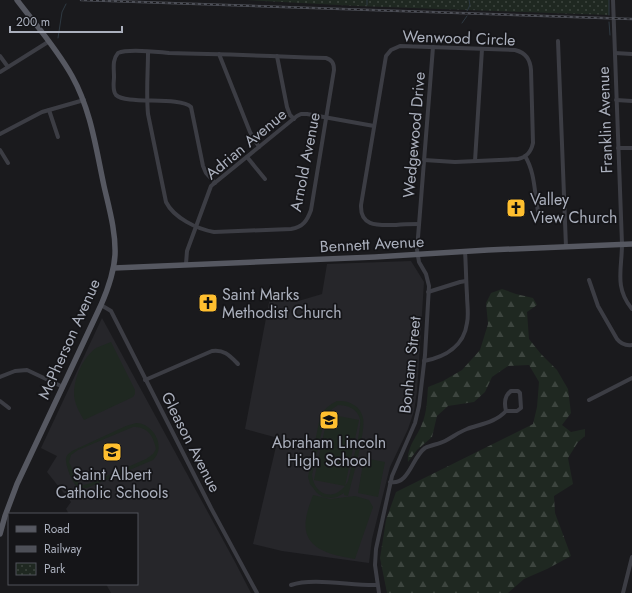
<svg xmlns="http://www.w3.org/2000/svg" width="632" height="593" viewBox="0 0 632 593" font-family="Jost,sans-serif">
<defs>
<pattern id="forest-firs" width="22" height="20" patternUnits="userSpaceOnUse"><rect width="22" height="20" fill="#1f2821"/><path d="M5 1l3.5 6h-7zM16 11l3.5 6h-7z" fill="#3d453f"/></pattern>
<pattern id="park-dots" width="8" height="8" patternUnits="userSpaceOnUse"><rect width="8" height="8" fill="#1f2821"/><path d="M2 2h.1M6 6h.1" fill="none" stroke="#3d453f" stroke-width="1.8" stroke-linecap="round"/></pattern>
</defs>
<rect width="100%" height="100%" fill="#1a1a1d"/>
<g fill="#26262a">
<polygon points="411,261 424,282 417,392 414,411 408,429 390,467 372,539 369,563 282,551 253,544 278,438 245,429 270,297 295,302 322,294 327,264"/>
<polygon points="102,318 235,562 251,593 111,593 106,584 137,584 137,514 69,514 66,509 71,502 47,472 57,456 41,448"/>
</g>
<g fill="#1f2821" fill-rule="evenodd">
<path d="M111,342L135,390V394L133,397L84,420C79,412 74,403 74,393C74,378 83,357 96,348C101,346 106,344 111,342Z"/>
<path d="M337,401C349,400 361,406 363,418C366,431 352,481 348,496L344,495V493L337,497L331,498L323,497L317,493L310,484L308,477L320,417C324,409 329,405 337,401ZM338,405C347,405 357,408 360,419C362,429 351,468 348,481L345,486L359,420L328,414L314,480L345,486C332,502 314,494 312,475L325,417L328,412Z"/>
<path d="M136,423C153,423 167,447 153,460L87,488C83,488 80,488 77,486C72,483 65,464 66,458C67,454 70,453 72,451L126,426ZM133,427C148,427 153,435 156,449L153,454L146,459L91,483L84,485L79,484L69,462L71,455L78,450Z"/>
<polygon points="364,458 385,462 378,497 358,493"/>
<path d="M313,495L330,499L355,496L369,500L373,507L355,559C333,555 301,550 306,519C307,511 310,503 313,495Z"/>
</g>
<path fill="url(#forest-firs)" d="M502,289L516,294L533,298L537,305L527,312L529,339L541,354L557,370L568,389L571,413L562,425L571,432L585,429V436L578,442L568,458L573,484L554,496L555,513L571,556L547,569L524,579L508,593H387L380,558L386,520L396,492L533,424L537,407L539,382L529,365L508,366L492,377L485,392L474,402L448,406L437,416L432,437L417,450L408,462C406,448 417,437 422,424C427,412 427,400 428,387L443,381L462,370L480,350L488,324L486,303L491,293Z"/>
<polygon fill="url(#park-dots)" points="247,0 609,0 609,15 357,6"/>
<g fill="none" stroke-linecap="round" stroke-linejoin="round">
<g stroke="#2e3942" stroke-width="1">
<polyline points="609,0 609,15"/>
<polyline points="367,5 367,0"/>
<polyline points="467,11 470,5 469,0"/>
<polyline points="609,22 610,35"/>
<polyline points="462,23 467,16"/>
<polyline points="58,38 62,12 66,4"/>
</g>
<g stroke="#3c3d44" stroke-width="4">
<path d="M613,0L622,244C622,269 614,287 632,309"/>
<polyline points="558,41 566,247"/>
<path d="M148,52C148,72 146,93 148,114L166,202C174,218 197,229 214,232L291,229C303,227 307,221 311,210L334,70C334,63 332,60 326,58C274,56 222,54 169,53C157,52 129,48 118,53C112,60 114,68 114,77C114,82 112,90 116,95C126,105 179,96 191,107L203,166L206,173L215,183"/>
<polyline points="615,53 632,54"/>
<polyline points="219,54 250,132 259,147"/>
<polyline points="0,56 8,67"/>
<polyline points="277,56 287,107 290,115 294,119"/>
<polyline points="0,72 48,42"/>
<polyline points="616,100 632,101"/>
<polyline points="49,110 58,137"/>
<polyline points="0,134 42,112 84,100"/>
<polyline points="618,148 632,148"/>
<polyline points="0,150 8,163"/>
<path d="M525,156C536,174 534,195 539,216"/>
<polyline points="247,157 265,179"/>
<polyline points="475,161 482,49"/>
<path d="M419,224C412,224 404,224 396,225C380,225 360,228 361,205L386,56L391,50L400,46L515,50C526,53 530,59 531,70L533,143C531,152 527,157 518,159L455,162L424,160"/>
<polyline points="186,264 187,251 211,186 297,116 301,114 307,114 374,126"/>
<path d="M589,280L598,306L617,339C621,344 625,346 632,345"/>
<polyline points="428,292 460,282 466,281"/>
<polyline points="101,305 111,311 211,508 257,593"/>
<path d="M424,361C445,357 464,346 467,323C469,314 467,304 467,295C466,280 466,266 465,251"/>
<polyline points="0,377 15,371 27,370 63,387"/>
<path d="M145,380L212,351C224,349 230,356 238,364"/>
<path d="M511,391H518L520,393L521,408L517,411H506C504,403 504,396 511,391Z"/>
<polyline points="589,400 632,378"/>
<polyline points="0,401 9,408"/>
<path d="M390,482C409,486 412,457 425,448C431,445 439,444 445,441C453,437 459,432 467,429C481,424 496,422 506,411"/>
<path d="M291,585C313,577 352,586 377,585"/>
<polyline points="379,593 375,565 376,549 392,476 415,423 419,406 425,355 429,286 426,274 419,262 417,250 433,47"/>
<polyline points="623,593 632,557"/>
</g>
<g stroke="#565861" stroke-width="5.5">
<polyline points="114,268 375,257 488,250 632,244"/>
<path d="M0,534L5,516L17,484L101,305C108,289 114,272 115,255C116,232 109,208 104,186C96,149 91,110 72,76C57,49 36,25 17,0"/>
</g>
<g stroke="#4d4f57" stroke-width="2.5">
<polyline id="rail" points="81,0 632,19"/>
</g>
<use href="#rail" stroke="#151518" stroke-width="1" stroke-dasharray="3" stroke-linecap="butt"/>
</g>
<defs>
<g id="church-square" transform="scale(1)"><rect x="-9" y="-9" width="18" height="18" rx="4" fill="#ffbf2f" stroke="#151518"/><path d="M-1.2-6h2.4v3.5h3.3v2.4h-3.3V6h-2.4V-.1h-3.3v-2.4h3.3Z" fill="#111"/></g>
<g id="school-square" transform="scale(1)"><rect x="-9" y="-9" width="18" height="18" rx="4" fill="#ffbf2f" stroke="#151518"/><path d="M0-5L7-2L0 1L-7-2ZM-4 1L0 2.5L4 1V4Q0 6-4 4Z" fill="#111"/></g>
</defs>
<g fill-rule="evenodd">
<use href="#church-square" x="516" y="208"/>
<use href="#church-square" x="208" y="303"/>
<use href="#school-square" x="329" y="420"/>
<use href="#school-square" x="112" y="452"/>
</g>
<g text-anchor="middle" dominant-baseline="central" stroke-width="3.5" stroke-linejoin="round" paint-order="stroke">
<g font-size="16" fill="#abb0bd" stroke="#151518">
<text transform="translate(459 38) rotate(2)">Wenwood Circle</text>
<text transform="translate(605 120) rotate(-92)">Franklin Avenue</text>
<text transform="translate(414 135) rotate(-85)">Wedgewood Drive</text>
<text transform="translate(246 144) rotate(-40)">Adrian Avenue</text>
<text transform="translate(305 162) rotate(-79)">Arnold Avenue</text>
<text transform="translate(372 244) rotate(-3)">Bennett Avenue</text>
<text transform="translate(69 339) rotate(-66)">McPherson Avenue</text>
<text transform="translate(410 365) rotate(-84)">Bonham Street</text>
<text transform="translate(191 442) rotate(63)">Gleason Avenue</text>
</g>
<g font-size="16" fill="#abb0bd" stroke="#151518" text-anchor="start">
<text x="530" y="199">Valley<tspan x="530" dy="18">View Church</tspan></text>
<text x="222" y="294">Saint Marks<tspan x="222" dy="18">Methodist Church</tspan></text>
<text x="329" y="442" text-anchor="middle">Abraham Lincoln<tspan x="329" dy="18">High School</tspan></text>
<text x="112" y="474" text-anchor="middle">Saint Albert<tspan x="112" dy="18">Catholic Schools</tspan></text>
</g>
</g>
<rect x="8" y="513" width="130" height="72" fill="#151518" stroke="#51535a"/>
<rect x="16" y="526" width="20" height="6" fill="#565861" stroke="#51535a"/>
<text x="44" y="533" font-size="12" fill="#abb0bd">Road</text>
<rect x="16" y="546" width="20" height="6" fill="#4d4f57" stroke="#51535a"/>
<text x="44" y="553" font-size="12" fill="#abb0bd">Railway</text>
<rect x="16" y="563" width="20" height="12" fill="url(#park-dots)" stroke="#51535a"/>
<text x="44" y="573" font-size="12" fill="#abb0bd">Park</text>
<path d="M10 26v6h112v-6" fill="none" stroke="#abb0bd" stroke-width="2"/>
<text x="16" y="26" font-size="12" fill="#abb0bd" stroke="#151518" stroke-width="3" paint-order="stroke">200 m</text>
</svg>
